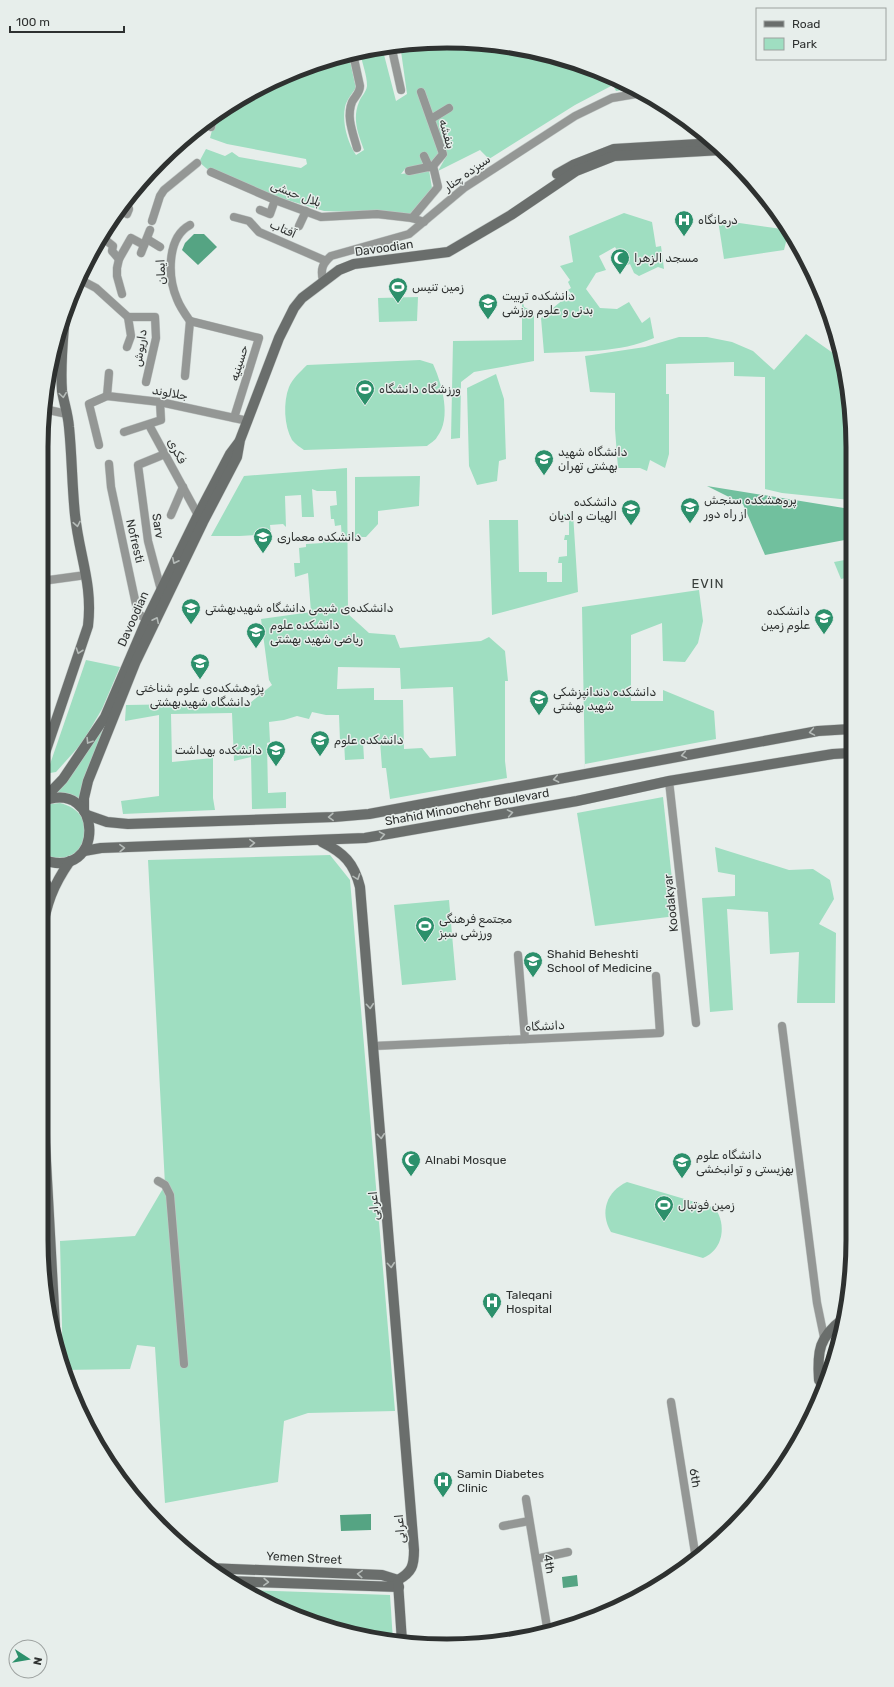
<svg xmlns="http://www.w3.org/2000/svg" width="894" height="1687" viewBox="0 0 894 1687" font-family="Rubik,'Noto Naskh Arabic',sans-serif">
<rect width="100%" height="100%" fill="#e7eeeb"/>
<g fill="#9fdec1" fill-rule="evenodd">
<path d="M474,42L552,55L627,83L634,88L616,91L613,85L575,105L489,159L480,150L438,171L447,155L433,120L453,108L451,105L433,114L424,89L418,90L439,155L430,163L426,154L421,155L425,165L405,169L401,174L429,170L432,188L412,214L324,211L277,197L213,174L199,162L206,149L225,156L232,152L239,157L301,168L307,164L306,159L227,144L210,138L216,115L244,95L305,68L350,61L356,88C352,93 346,101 345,107C342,122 347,142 356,155L364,150C358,134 352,119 359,102C361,96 366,93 367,86C367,75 362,63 360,52L382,47L396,101L407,94L400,44Z"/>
<path d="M624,213L652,222L656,247L661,246L664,269L658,267L639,276L634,273L630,264L627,265L615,247L599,256L606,270L596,273L586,289L600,308L617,309L629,302L642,323L650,317L654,338C620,353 580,351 544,353L541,318L571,293L568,290L571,288L568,282L570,280L560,266L573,262L569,236Z"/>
<polygon points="718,220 789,230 784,250 724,259"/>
<polygon points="418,297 417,321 379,322 378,298"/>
<polygon points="522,297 524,307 534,312 534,361 474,372 461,382 460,438 451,439 453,341 522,340"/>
<polygon points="806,334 840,358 849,394 850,500 782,493 765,489 765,377 734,376 734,362 666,364 666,394 669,394 669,454 665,468 650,460 647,471 640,468 618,468 615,429 615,393 590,392 585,356 645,347 679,337 707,337 732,342 753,351 774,370"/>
<path d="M420,360L433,364C442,384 452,418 437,437C435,441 430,443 427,446L304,450C300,447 295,444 292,440C284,426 283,402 289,387C293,378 300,372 307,365Z"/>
<polygon points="496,374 504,399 506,459 499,461 497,481 477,485 469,466 467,388"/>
<path d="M347,468L348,614L369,633L395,635L400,648L481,641L489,637L505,651L508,681H505V761L507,778L390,799L386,768H382L380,741L363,742L364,759L345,760L344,741H340L339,715H326L312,712L309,719L297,716L284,720L269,722L270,742L267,743L268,793L286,792V808L252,809L251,757L234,761L232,713L171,714L172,762L213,758V798L215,810L123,814L121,801L159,796V715L125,721L126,705L250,703L272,685L269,680L261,619L311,612L308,573L295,577L294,563H300L299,548L306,547V544L323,543V541L342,539L341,525L335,526L334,519H331L330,506L337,505L336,491H317L312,489L314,517H302L301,495L285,496L286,527L283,524L270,525L271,534L240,536H211L244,476ZM338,667L400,668L401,689L453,687L456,756L430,758L422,748L404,749L403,700H374V688L337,689Z"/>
<polygon points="420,476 419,506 378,511 378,524 366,537 355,537 355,477"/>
<polygon points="573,513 578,592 492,615 489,520 518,520 519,572 547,572 547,582 562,582 562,563 558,563 559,557 567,556 567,540 564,540 565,535 569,535 569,521 560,521 561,515"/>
<polygon points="850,559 850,577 841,579 834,562"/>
<polygon points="699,590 703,621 698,643 685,662 663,661 662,623 631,635 631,701 663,701 663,690 714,711 716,739 585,764 585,773 582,607"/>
<polygon points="86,660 120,667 102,709 82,743 56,772 50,773 48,770"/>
<path d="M103,728L100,743L79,801C70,793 64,793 52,794Z"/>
<polygon points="663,797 676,916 595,926 577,813"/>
<path d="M60,803C102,813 87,865 53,857C49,856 45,856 41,853V809L50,804Z"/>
<polygon points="715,847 789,870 813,869 830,880 834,899 819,924 836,933 835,1003 797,1003 799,952 770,954 768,912 727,909 733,1010 710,1012 702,898 735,896 735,875 718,872"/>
<polygon points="330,855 350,880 395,1411 308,1413 284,1421 278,1482 165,1503 155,1347 137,1345 130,1369 63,1370 60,1241 135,1236 165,1185 148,860"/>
<polygon points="449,900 456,980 402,985 394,905"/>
<polygon points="41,1118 54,1337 49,1319 41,1240"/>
<path d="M627,1182L715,1208C727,1225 723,1250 703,1258L611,1232C599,1212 607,1191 627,1182Z"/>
<polygon points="245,1590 390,1595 393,1641 342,1632 291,1615"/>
</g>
<polygon fill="#71c09e" points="707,486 850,509 850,539 765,555 743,504"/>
<g fill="#55a483">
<polygon points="194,234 204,234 217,247 198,265 182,250 185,243"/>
<polygon points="371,1514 371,1530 341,1531 340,1515"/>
<polygon points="577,1575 578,1586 563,1588 562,1577"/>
</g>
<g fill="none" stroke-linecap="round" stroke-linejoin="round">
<g stroke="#c2c8c6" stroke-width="9">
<g id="street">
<polyline points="391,45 401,90"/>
<path d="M353,54L360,86C360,93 355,96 352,102C346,117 353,133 357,148"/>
<polyline points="421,92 443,154 433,166"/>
<polyline points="431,119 449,108"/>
<polyline points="211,127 213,117"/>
<polyline points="424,156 429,167"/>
<polyline points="409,171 433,166"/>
<polyline points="211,172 275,200 321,217 377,214 412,218 424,222"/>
<polyline points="120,207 129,209 127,214"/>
<polyline points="260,210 270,214 275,200"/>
<polyline points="234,217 249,221 259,232 326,261"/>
<polyline points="412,218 438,187 433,166"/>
<polyline points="152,221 160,196 164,190 197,163"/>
<polyline points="299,226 306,211"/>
<polyline points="102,237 113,246 112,251 119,259"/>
<polyline points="147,239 160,247"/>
<polyline points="141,253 150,230"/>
<polyline points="79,279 96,288 128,317 155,317 156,338 146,382"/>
<path d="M323,280C320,269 323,263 331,256L409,234L464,188L575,116L612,98L642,93"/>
<polyline points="122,294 117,276 117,268 119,259 131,238 144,245"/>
<polyline points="190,321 259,338 234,418"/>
<path d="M190,321C185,314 180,307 177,299C168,278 166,238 190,225"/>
<polyline points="127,347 131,336 128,317"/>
<polyline points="185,376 190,321"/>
<polyline points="107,396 109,373"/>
<polyline points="44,409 67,414"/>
<polyline points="42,419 49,410"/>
<polyline points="149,425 198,515"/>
<polyline points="124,432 161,420 160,402"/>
<polyline points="99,445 89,404 107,396 160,402 248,421"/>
<polyline points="109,464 111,487 138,614 147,619"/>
<polyline points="171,515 183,487"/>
<polyline points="42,581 86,575"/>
<polyline points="161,590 148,541 138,465 165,454"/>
<polyline points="669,781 696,1023"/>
<polyline points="518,955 525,1039"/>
<polyline points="782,1026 817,1303 824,1337"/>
<polyline points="374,1046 660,1033 656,976"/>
<polyline points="158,1181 165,1185 170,1195 184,1364"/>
<polyline points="819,1380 822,1392"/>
<polyline points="671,1402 696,1559"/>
<polyline points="526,1499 548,1633"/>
<polyline points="503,1526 529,1521"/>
<polyline points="536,1559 568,1552"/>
</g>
</g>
<g stroke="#c2c8c6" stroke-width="11">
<g id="secondary">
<polyline points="557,174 573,165 614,149 716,143"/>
<path d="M42,762L88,626C93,584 79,555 75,515C72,486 72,456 69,427C68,414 64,403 62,391C60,365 63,340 65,315"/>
<polyline points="41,802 63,779 105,717 147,619 198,515 230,454 239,442"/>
<polyline points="84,811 84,798 88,781 136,661 203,522 237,457 240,440 279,338 294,308 302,298 339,270 354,264 448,252 511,215 576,171 614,156 722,150"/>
<polyline points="87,815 107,822 128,824 334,817 369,814 818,731 851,729"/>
<path d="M322,842C344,853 354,863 360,887L414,1550C414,1566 412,1572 398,1580"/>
<polyline points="84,851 101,848 365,838 577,801 669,781 833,754 851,753"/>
<path d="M41,859C107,885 104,775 41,802"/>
<polyline points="41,878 47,885 50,896"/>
<path d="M41,934C47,903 52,887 70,861"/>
<polyline points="41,1069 56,1345"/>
<path d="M819,1380C817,1351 819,1337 843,1319"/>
<polyline points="208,1568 382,1575 398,1580"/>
<polyline points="227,1581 399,1587"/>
<polyline points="398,1582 402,1642"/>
</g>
</g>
<use href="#street" stroke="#949795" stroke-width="8"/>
<use href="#secondary" stroke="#6a6e6c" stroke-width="10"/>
</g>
<defs><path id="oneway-chevron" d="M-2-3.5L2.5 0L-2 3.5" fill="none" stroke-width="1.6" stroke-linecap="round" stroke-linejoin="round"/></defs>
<g stroke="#b5bbb8">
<use href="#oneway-chevron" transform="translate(63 395) rotate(82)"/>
<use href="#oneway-chevron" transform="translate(77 524) rotate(79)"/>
<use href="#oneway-chevron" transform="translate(175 561) rotate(116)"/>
<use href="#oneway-chevron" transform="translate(156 620) rotate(-64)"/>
<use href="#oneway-chevron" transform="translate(79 651) rotate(109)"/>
<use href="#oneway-chevron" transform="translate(812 732) rotate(170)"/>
<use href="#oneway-chevron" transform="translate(89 741) rotate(122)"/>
<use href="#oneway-chevron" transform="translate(684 755) rotate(170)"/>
<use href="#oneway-chevron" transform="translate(556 779) rotate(169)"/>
<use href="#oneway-chevron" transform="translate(510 813) rotate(-10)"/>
<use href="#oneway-chevron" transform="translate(331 817) rotate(178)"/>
<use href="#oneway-chevron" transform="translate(382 835) rotate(-10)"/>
<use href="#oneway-chevron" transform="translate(252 843) rotate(-2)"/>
<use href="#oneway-chevron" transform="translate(122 848) rotate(-2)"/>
<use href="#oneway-chevron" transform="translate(357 877) rotate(70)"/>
<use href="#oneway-chevron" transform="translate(370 1006) rotate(85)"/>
<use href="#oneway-chevron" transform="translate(381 1136) rotate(85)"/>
<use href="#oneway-chevron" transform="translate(391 1265) rotate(85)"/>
<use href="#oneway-chevron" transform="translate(360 1574) rotate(-177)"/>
<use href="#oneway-chevron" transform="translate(266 1582) rotate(2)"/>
</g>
<defs>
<g id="hospital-pin" transform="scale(1)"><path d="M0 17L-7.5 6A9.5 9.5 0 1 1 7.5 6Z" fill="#2c906b" stroke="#e7eeeb"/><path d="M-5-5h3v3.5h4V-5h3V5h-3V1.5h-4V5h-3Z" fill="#fff"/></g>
<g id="mosque-pin" transform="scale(1)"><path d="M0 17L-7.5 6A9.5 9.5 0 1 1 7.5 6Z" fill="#2c906b" stroke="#e7eeeb"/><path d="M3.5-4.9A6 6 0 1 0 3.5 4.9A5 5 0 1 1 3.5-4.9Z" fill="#fff"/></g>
<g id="stadium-pin" transform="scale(1)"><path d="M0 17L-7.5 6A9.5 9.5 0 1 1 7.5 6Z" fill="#2c906b" stroke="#e7eeeb"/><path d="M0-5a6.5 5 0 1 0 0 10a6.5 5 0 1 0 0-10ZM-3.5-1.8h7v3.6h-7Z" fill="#fff"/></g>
<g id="university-pin" transform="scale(1)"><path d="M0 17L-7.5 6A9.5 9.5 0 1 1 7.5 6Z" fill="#2c906b" stroke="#e7eeeb"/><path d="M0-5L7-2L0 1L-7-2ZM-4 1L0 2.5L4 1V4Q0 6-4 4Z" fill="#fff"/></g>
</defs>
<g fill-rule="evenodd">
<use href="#hospital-pin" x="684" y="220"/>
<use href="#mosque-pin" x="620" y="258"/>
<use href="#stadium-pin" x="398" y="287"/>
<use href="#university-pin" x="488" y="303"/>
<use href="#stadium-pin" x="365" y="389"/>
<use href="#university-pin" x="544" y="459"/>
<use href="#university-pin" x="690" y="507"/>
<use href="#university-pin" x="631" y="509"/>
<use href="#university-pin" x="263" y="537"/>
<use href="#university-pin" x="191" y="608"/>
<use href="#university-pin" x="824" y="618"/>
<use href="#university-pin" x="256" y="632"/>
<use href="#university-pin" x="200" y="663"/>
<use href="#university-pin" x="539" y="699"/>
<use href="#university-pin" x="320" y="740"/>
<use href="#university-pin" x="276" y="750"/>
<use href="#stadium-pin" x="425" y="926"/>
<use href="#university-pin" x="533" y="961"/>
<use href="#mosque-pin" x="411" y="1160"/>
<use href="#university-pin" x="682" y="1162"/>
<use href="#stadium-pin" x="664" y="1205"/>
<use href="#hospital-pin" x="492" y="1302"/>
<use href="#hospital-pin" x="443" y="1481"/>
</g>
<g text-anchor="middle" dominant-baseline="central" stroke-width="3" stroke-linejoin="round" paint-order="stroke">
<g font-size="12" fill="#2e3130" stroke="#e7eeeb">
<text transform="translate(447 134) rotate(74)">بنفشه</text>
<text transform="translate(467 173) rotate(-35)">سیزده چنار</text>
<text transform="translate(296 194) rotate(21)">بلال حبشی</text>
<text transform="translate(283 229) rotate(24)">آفتاب</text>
<text transform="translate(384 248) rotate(-8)">Davoodian</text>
<text transform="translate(161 272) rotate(-93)">ایمان</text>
<text transform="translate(140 348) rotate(-81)">داریوش</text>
<text transform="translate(239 363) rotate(-73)">حسینیه</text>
<text transform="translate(170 393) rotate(10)">جلالوند</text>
<text transform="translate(177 451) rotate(62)">فکری</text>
<text transform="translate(158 526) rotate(82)">Sarv</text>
<text transform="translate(135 541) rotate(77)">Nofresti</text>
<text transform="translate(133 619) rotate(-66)">Davoodian</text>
<text transform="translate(467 807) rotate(-10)">Shahid Minoochehr Boulevard</text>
<text transform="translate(671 903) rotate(-96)">Koodakyar</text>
<text transform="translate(545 1026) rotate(-3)">دانشگاه</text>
<text transform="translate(374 1206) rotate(-95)">اعرابی</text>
<text transform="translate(695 1478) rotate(81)">6th</text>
<text transform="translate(400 1529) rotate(-95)">اعرابی</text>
<text transform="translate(304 1558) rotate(3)">Yemen Street</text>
<text transform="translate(549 1564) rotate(81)">4th</text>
</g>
<g font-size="12" fill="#2e3130" stroke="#e7eeeb" text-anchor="start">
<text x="698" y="220">درمانگاه</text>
<text x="634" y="258">مسجد الزهرا</text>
<text x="412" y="287">زمین تنیس</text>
<text x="502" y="296">دانشکده تربیت<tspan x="502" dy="14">بدنی و علوم ورزشی</tspan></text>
<text x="379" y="389">ورزشگاه دانشگاه</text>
<text x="558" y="452">دانشگاه شهید<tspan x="558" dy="14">بهشتی تهران</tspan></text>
<text x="704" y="500">پروهشکده سنجش<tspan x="704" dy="14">از راه دور</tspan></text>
<text x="617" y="502" text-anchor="end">دانشکده<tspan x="617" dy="14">الهیات و ادیان</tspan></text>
<text x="277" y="537">دانشکده معماری</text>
<text x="205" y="608">دانشکده‌ی شیمی دانشگاه شهیدبهشتی</text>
<text x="810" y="611" text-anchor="end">دانشکده<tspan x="810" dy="14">علوم زمین</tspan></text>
<text x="270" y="625">دانشکده علوم<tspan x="270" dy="14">ریاضی شهید بهشتی</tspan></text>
<text x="200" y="688" text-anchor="middle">پژوهشکده‌ی علوم شناختی<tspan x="200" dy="14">دانشگاه شهیدبهشتی</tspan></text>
<text x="553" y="692">دانشکده دندانپزشکی<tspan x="553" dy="14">شهید بهشتی</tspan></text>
<text x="334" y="740">دانشکده علوم</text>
<text x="262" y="750" text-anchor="end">دانشکده بهداشت</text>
<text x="439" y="919">مجتمع فرهنگی<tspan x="439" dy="14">ورزشی سبز</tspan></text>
<text x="547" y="954">Shahid Beheshti<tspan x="547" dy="14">School of Medicine</tspan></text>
<text x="696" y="1155">دانشگاه علوم<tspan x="696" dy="14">بهزیستی و توانبخشی</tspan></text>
<text x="425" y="1160">Alnabi Mosque</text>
<text x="678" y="1205">زمین فوتبال</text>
<text x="506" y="1295">Taleqani<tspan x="506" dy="14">Hospital</tspan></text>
<text x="457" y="1474">Samin Diabetes<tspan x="457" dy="14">Clinic</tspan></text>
</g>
<g font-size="13" letter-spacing="1" fill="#383e3b" stroke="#e7eeeb">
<text x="708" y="583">EVIN</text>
</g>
</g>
<path d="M0 0H894V1687H0ZM447 48H447A399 399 0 0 1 846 447V1240A399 399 0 0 1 447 1639H447A399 399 0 0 1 48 1240V447A399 399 0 0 1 447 48Z" fill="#e7eeeb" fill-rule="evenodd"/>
<path fill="none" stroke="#2e3130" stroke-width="5" d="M447 48H447A399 399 0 0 1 846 447V1240A399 399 0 0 1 447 1639H447A399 399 0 0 1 48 1240V447A399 399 0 0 1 447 48Z"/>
<rect x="756" y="8" width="130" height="52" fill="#e7eeeb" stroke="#9da2a0"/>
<rect x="764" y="21" width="20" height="6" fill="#6a6e6c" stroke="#9da2a0"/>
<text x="792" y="28" font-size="12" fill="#2e3130">Road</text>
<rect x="764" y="38" width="20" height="12" fill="#9fdec1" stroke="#9da2a0"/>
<text x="792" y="48" font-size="12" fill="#2e3130">Park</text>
<g transform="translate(28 1659) rotate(102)"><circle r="19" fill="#e7eeeb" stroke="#9da2a0"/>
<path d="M0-3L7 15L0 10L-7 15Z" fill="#2c906b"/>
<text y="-6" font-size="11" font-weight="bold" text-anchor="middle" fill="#2e3130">N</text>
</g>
<path d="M10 26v6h114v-6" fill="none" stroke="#2e3130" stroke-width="2"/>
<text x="16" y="26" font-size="12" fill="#2e3130" stroke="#e7eeeb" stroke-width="3" paint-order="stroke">100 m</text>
</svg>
